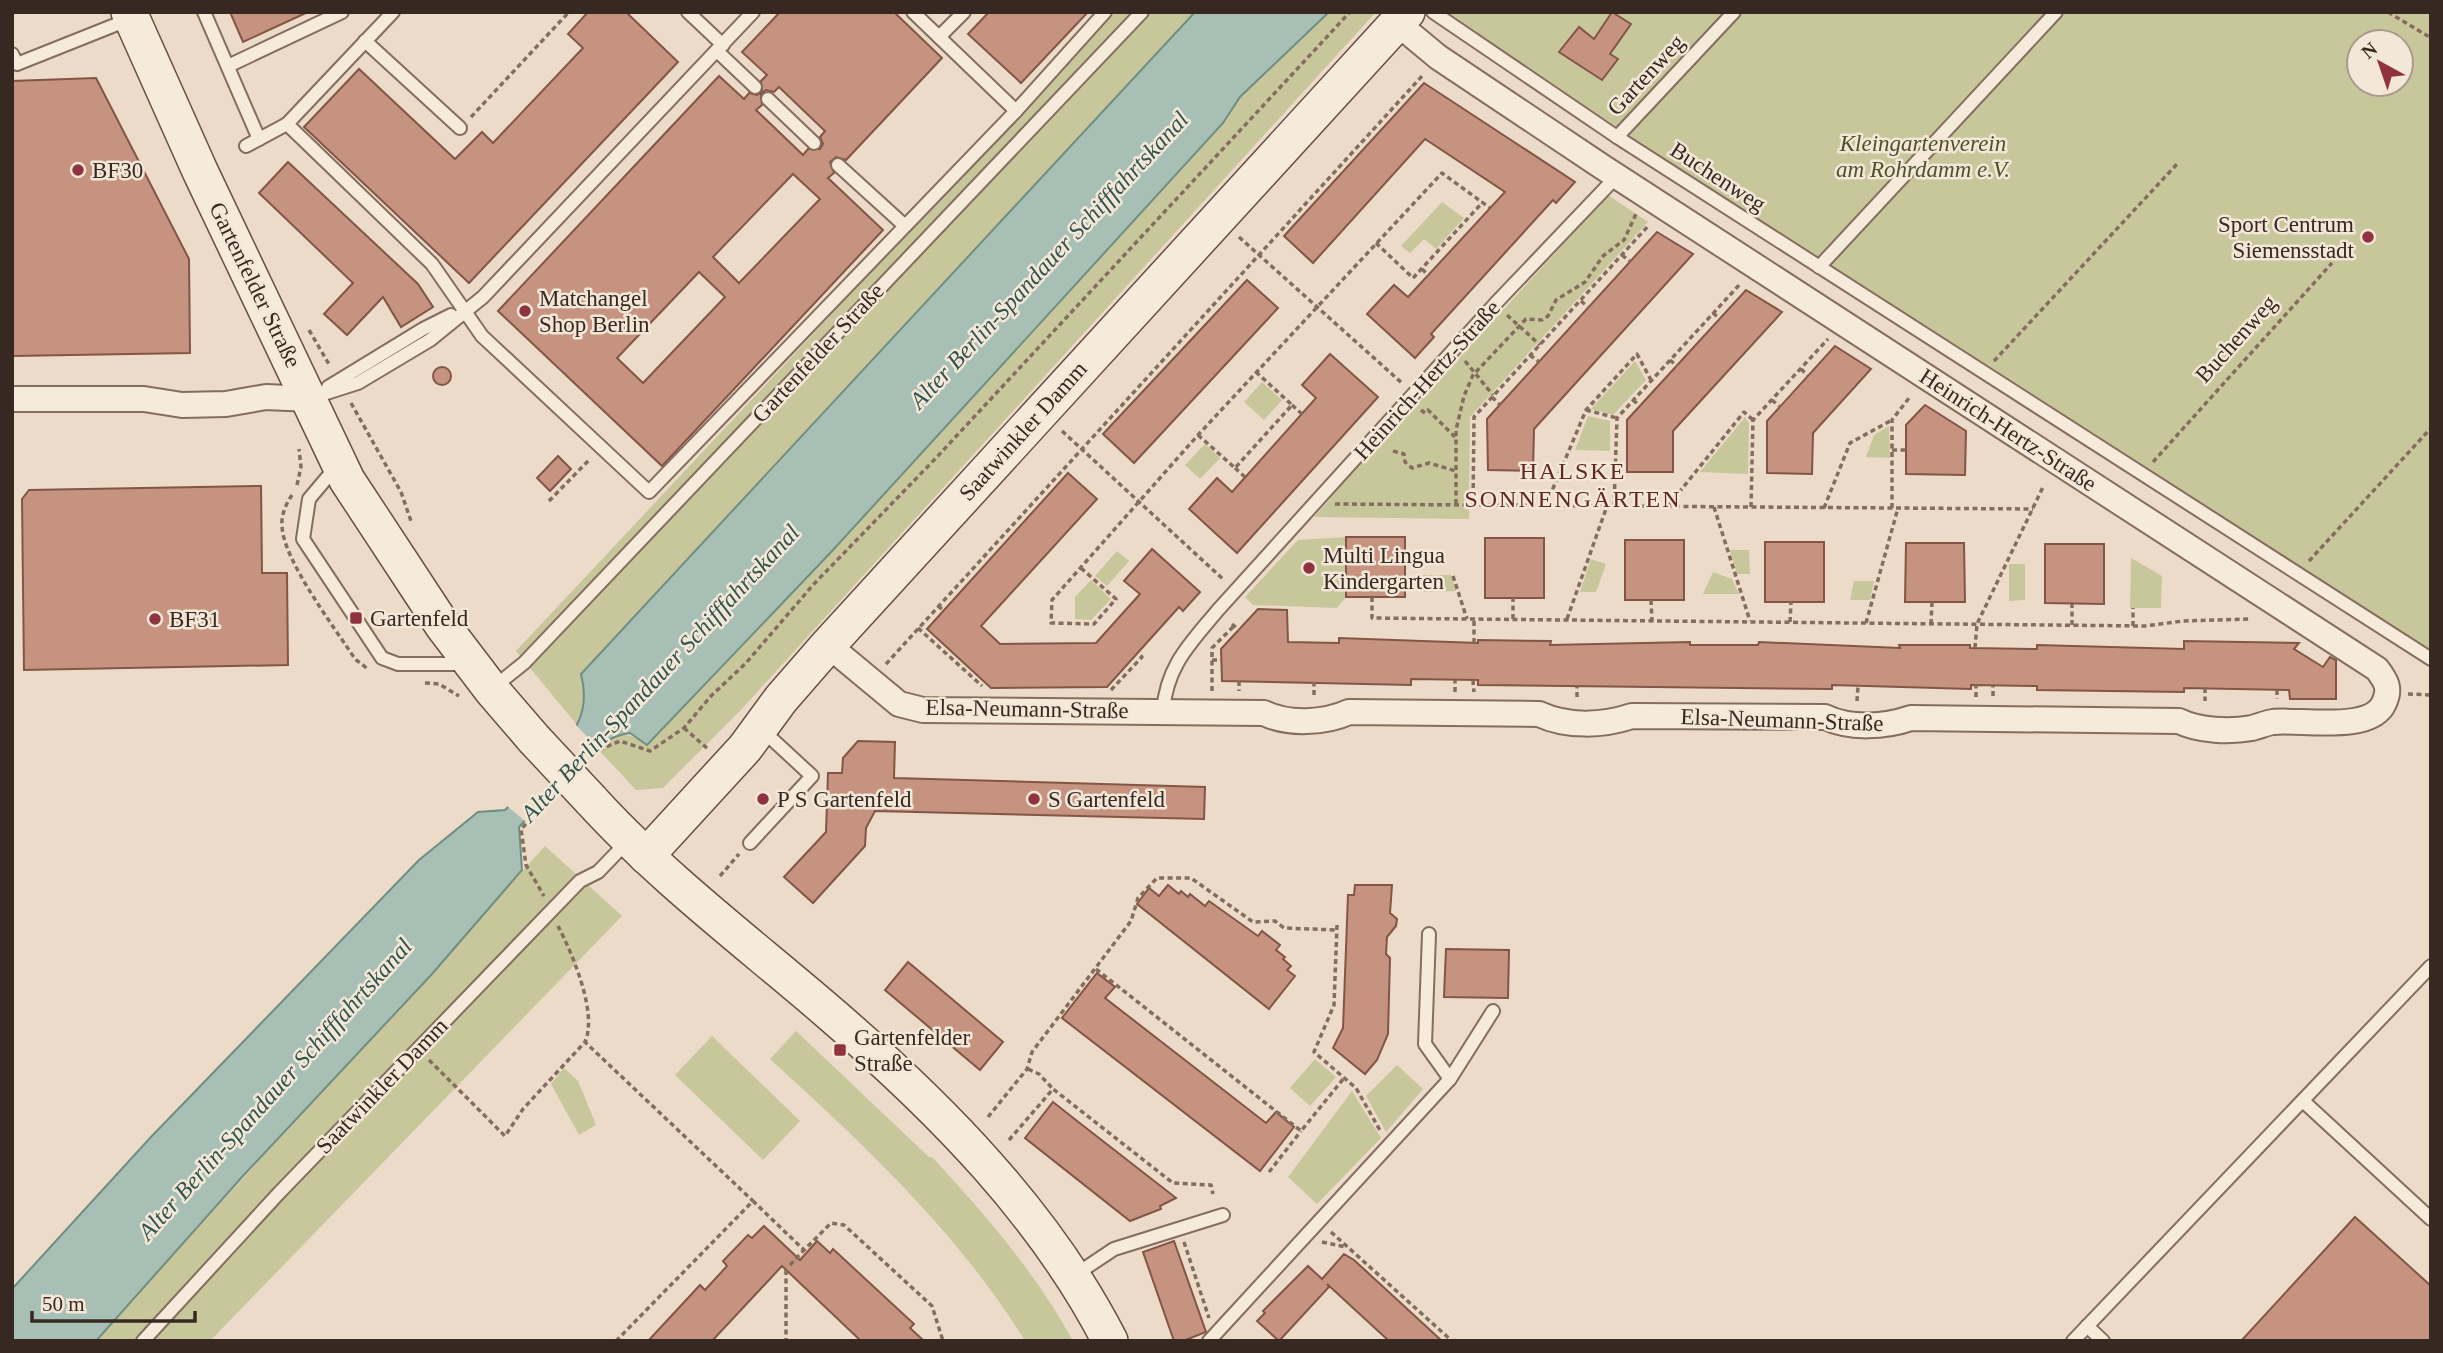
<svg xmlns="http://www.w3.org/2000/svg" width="2443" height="1353" viewBox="0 0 2443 1353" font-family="'Times New Roman',serif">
<rect width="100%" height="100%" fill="#ebdbc8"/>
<g fill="#c8c79c" fill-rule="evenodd">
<polygon points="1115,12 1195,12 581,674 586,694 578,726 516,651"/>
<path d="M1329,12H1376L740,711L663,788L636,790L595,746C619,732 624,731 648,744L833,550L1223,123L1240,97Z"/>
<path d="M2431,12V650L1982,364L1441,13ZM2359,42H2401V84H2359Z"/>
<polygon points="1608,195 1648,222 1470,417 1469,519 1314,517 1330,499 1328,497 1410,407 1413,409"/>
<polygon points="1442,202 1464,218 1436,249 1424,239 1410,253 1401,246"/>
<polygon points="1635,361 1646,380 1613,415 1591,409"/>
<polygon points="1262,382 1282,400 1264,420 1244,402"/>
<polygon points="1588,416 1610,421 1610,451 1575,450"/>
<polygon points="1745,417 1749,423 1748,474 1700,472"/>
<polygon points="1889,426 1890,458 1866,457 1874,435"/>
<polygon points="1205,444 1220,458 1200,479 1185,465"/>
<polygon points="1346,537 1346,597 1337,608 1253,605 1245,597 1298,540"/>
<polygon points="1730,550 1749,550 1750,574 1737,574"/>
<polygon points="1117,551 1129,561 1107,586 1095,576"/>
<polygon points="2131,558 2162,576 2161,608 2130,608"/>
<polygon points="1591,559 1606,564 1596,592 1580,592"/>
<polygon points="2009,564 2025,564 2025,600 2009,601"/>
<polygon points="1713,572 1732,579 1739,594 1703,594"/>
<polygon points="1423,575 1451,575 1456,591 1424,592"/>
<polygon points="1091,580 1111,599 1091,620 1075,619 1075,597"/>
<polygon points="1854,581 1874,581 1870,600 1850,600"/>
<polygon points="545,846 622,916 210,1341 95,1341"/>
<path d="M796,1031L929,1157H932C984,1213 1036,1273 1073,1341H1025C958,1232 863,1144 770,1059Z"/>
<polygon points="712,1036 800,1121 763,1160 675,1075"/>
<polygon points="1315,1059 1336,1077 1310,1106 1290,1088"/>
<polygon points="1397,1065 1423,1089 1386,1132 1366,1096"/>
<polygon points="564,1068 578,1081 596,1125 579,1135 551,1084"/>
<polygon points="1352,1091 1381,1138 1317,1204 1288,1177"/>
</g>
<path fill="#a8bfb5" stroke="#708d81" stroke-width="2" d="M1195,12H1329L1240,97L1223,123L833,550L647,745L630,733C586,739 549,795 519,827L522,870L432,974L242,1177L96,1341H12V1289L150,1138L419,860L478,812L505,810L531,784V776C563,743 594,724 581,674Z"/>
<polygon fill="#ebdbc8" points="575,724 598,748 527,823 506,805 528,782 529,774"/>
<g fill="#c69381" stroke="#835546" stroke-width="2" fill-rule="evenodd">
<polygon points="230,12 308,12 243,42"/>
<polygon points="588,12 626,12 678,62 469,283 304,127 359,69 455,159 482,132 493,143 583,48 568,34"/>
<path d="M780,12H894L942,58L846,160L836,157L830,162L834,173L828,178L883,230L662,466L498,311L719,76L744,99L749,93L757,95L762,92L761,81L767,75L742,52ZM779,87L825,131L820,137L823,144L820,149H808L803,155L756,110L762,105L761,94L766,90L774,92ZM793,174L820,199L739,283L713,257ZM699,272L725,297L643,383L617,358Z"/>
<polygon points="989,12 1088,12 1021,83 968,34"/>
<polygon points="1612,12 1631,24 1610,54 1618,59 1602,80 1559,52 1579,27 1594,39"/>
<polygon points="96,78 189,259 190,353 12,356 12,81"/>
<polygon points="1424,83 1575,182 1556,203 1553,200 1431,334 1434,337 1415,358 1367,314 1394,285 1408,297 1505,192 1425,139 1313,263 1284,236"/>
<polygon points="288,162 418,284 433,307 401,327 383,297 347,335 324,314 353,283 259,193"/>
<polygon points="1657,232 1693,254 1534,429 1533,471 1488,470 1487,419"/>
<polygon points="1247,280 1278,308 1134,463 1103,434"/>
<polygon points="1746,290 1782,312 1673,431 1673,472 1627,472 1627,420"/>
<polygon points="1835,346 1871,369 1813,433 1812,474 1767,473 1767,421"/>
<polygon points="1330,354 1378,397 1237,553 1189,509 1217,478 1232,492 1316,398 1302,385"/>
<circle cx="442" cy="376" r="9"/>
<polygon points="1925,405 1966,431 1965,475 1906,474 1906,425"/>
<polygon points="558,456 571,469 550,491 537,478"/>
<polygon points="1068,473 1097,499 981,626 1000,644 1096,643 1140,594 1124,581 1152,549 1200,592 1183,611 1179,607 1107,687 991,688 927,629"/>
<polygon points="261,486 262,573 287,573 288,665 24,670 22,499 29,490"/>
<rect x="1346" y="537" width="59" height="60"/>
<rect x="1485" y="538" width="59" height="60"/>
<rect x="1625" y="540" width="59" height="60"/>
<rect x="1765" y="542" width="59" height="60"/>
<polygon points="1906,543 1964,543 1965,602 1905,602"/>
<polygon points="2045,544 2104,544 2104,604 2045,603"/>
<polygon points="1258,609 1287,610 1288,642 1339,643 1339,638 1478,643 1478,640 1551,641 1550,645 1690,642 1690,645 1758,645 1759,642 1900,648 1899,645 1970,645 1970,648 2037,649 2037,645 2184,649 2184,641 2299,643 2294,649 2323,667 2330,657 2336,660 2336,699 2290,699 2289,690 2184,688 2184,692 2037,690 2037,686 1971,685 1971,689 1832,685 1832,689 1478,685 1478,680 1411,679 1411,685 1222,681 1221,649"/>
<polygon points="858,741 895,742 894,778 1205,787 1204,819 875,811 866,828 865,846 813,903 784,877 826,832 828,773 842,773 843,758"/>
<polygon points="1168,885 1179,894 1181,891 1188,897 1190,894 1205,906 1209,901 1258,936 1262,931 1280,945 1276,950 1285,957 1283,959 1291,966 1287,970 1295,976 1269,1009 1137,904 1149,888 1159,896"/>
<polygon points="1355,885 1392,885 1390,913 1397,919 1396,926 1387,937 1386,954 1390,958 1388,1034 1377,1060 1365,1074 1333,1048 1343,1028 1348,895 1354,895"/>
<polygon points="1446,949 1509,950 1508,998 1444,997"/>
<polygon points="908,962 1003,1042 980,1070 885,990"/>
<polygon points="1097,973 1115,987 1105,998 1266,1123 1276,1112 1294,1127 1260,1171 1062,1018"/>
<polygon points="1053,1102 1072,1117 1176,1198 1160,1206 1161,1209 1130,1221 1025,1138"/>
<polygon points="2355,1217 2431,1286 2431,1341 2241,1341"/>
<polygon points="764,1226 800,1260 817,1241 830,1253 833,1249 914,1324 910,1328 924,1341 861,1341 782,1266 712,1341 648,1341 700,1285 705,1290 727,1266 723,1261 748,1235 752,1238"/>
<polygon points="1174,1241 1206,1332 1183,1341 1174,1341 1143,1252"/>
<polygon points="1344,1254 1354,1260 1442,1341 1389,1341 1327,1284 1329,1287 1279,1341 1257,1321 1265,1313 1263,1311 1308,1266 1322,1279"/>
</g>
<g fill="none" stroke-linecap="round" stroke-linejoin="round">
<g stroke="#856d5e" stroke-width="16">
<g id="lane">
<polyline points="204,12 259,139"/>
<polyline points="688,12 723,45"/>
<polyline points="913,12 1016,111"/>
<polyline points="1433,12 1617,137 2431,659"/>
<polyline points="939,37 964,12"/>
<polyline points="365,41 460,128"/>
<polyline points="717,51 755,87"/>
<polyline points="12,54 17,64 130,19"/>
<polyline points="228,66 342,12"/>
<polyline points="768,99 814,143"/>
<polyline points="287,124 432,264 482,336 649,492 1016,111 1105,12"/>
<polyline points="1617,137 1734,12"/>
<polyline points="246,146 287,124 393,12"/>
<polyline points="838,165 905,226"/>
<polyline points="1819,267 2056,12"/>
<polyline points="328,387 423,329 451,315"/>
<polyline points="311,398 358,383 430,340 483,297 753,12"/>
<polyline points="336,467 309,499 303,539 382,658 398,664 466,664"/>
<polyline points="494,687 524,663 1142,12"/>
<path d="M1163,711C1167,665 1190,644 1218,610L1495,304L1617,176"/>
<polyline points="750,843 812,776 761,729"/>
<polyline points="1429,934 1425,1044 1450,1079"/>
<polyline points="2303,1101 2431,1219"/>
<polyline points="1075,1275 1114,1249 1223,1215"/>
<polyline points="2087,1326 2103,1341"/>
<polyline points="143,1341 279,1193 580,881 598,872 627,842"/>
<polyline points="1209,1341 1450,1079 1493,1011"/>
<polyline points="2073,1341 2431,966"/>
</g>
</g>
<g stroke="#856d5e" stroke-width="28">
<g id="street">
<polyline points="12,399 144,399 182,405 226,404 266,397 310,399"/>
<path d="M828,645L899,704L923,710L1264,713C1288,725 1325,723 1349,712L1539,714C1567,727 1602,726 1632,716L1825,717C1850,729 1885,727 1911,718L2179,721C2199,731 2230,732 2252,728C2260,726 2266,723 2273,722C2302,719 2371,733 2384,703C2391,688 2386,681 2377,669L1604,168L1438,57L1397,23"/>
</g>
</g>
<g stroke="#674f41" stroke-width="38">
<g id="secondary">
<polyline points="129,12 200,171 347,480 443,626 491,689 534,739"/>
<path d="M591,800C664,880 751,945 832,1015C940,1108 1045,1214 1110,1341"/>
<polyline points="646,856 745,748 781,699 828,645 1407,12"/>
</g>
</g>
<g stroke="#856d5e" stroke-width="3.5" stroke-dasharray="5 3.5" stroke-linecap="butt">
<polyline points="2388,12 2431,38"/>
<polyline points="471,117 569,12"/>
<polyline points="1239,237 1403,384"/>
<polyline points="1376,243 1413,278 1483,202"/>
<polyline points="1622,255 1631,262"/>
<polyline points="1422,269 1429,276"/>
<polyline points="1581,301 1589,308"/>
<polyline points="1713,313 1720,319"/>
<polyline points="1507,315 1540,345"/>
<polyline points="309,330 330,366"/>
<polyline points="1530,355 1539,362"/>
<polyline points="1670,360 1677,366"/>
<polyline points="1465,361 1493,395"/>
<polyline points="1994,361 2178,163"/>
<polyline points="1801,369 1808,376"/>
<polyline points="1492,397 1500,405"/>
<polyline points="1633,400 1640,406"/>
<polyline points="1772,400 1780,407"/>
<polyline points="351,403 401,492 412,524"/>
<polyline points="1292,405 1302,414"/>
<polyline points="1421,410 1425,413 1428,410 1455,437"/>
<polyline points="1586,410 1617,418"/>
<polyline points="1062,431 1224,580"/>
<polyline points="1198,435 1235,468 1292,405 1256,372"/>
<polyline points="1892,450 1906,450"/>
<polyline points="1393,451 1404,454 1405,462 1412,468 1429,463 1456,471"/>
<polyline points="2153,462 2332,263"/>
<polyline points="1235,468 1245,477"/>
<polyline points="297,485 301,467 299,449"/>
<path d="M292,495C286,504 281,515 282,526C283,560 335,628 355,659L368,669"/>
<polyline points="549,501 590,459"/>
<polyline points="1335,504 2033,509"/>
<polyline points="1456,504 1456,430 1464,396 1473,375 1526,319 1542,320 1548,316 1556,300 1585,282 1603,256 1624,240 1636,214"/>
<polyline points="1473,505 1474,417 1649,225"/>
<polyline points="1546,505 1586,410 1637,354 1651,380"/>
<polyline points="1614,506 1617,418 1741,283"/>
<polyline points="1668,506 1744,412 1753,420"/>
<polyline points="1714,507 1750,621"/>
<polyline points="1751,507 1753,420 1828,339"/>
<polyline points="1824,508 1850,443 1892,420"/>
<polyline points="1892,508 1892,420 1909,398"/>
<polyline points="2309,561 2431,428"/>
<polyline points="1081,568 1116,599 1094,624 1051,623 1052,600 1198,435 1442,173 1490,208"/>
<polyline points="1453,576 1467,619"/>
<polyline points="1372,597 1372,618 2145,626 2183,621 2251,619"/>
<polyline points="1651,600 1652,621"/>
<polyline points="938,606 944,611"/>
<polyline points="1513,619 1513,598"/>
<polyline points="1567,619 1607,506"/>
<polyline points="1790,622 1791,602"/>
<polyline points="1866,623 1898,508"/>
<polyline points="1232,624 1239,630"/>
<polyline points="1931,624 1932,602"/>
<polyline points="2072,625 2072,604"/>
<polyline points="2133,626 2133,608"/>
<polyline points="918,628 982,686"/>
<polyline points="1474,643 1474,619"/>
<polyline points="1975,648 1977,624 2044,485"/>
<polyline points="1212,660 1221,660"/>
<polyline points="886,664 1423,75"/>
<polyline points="1473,680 1474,692"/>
<polyline points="1239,681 1239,691"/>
<polyline points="425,683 439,684 459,696"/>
<polyline points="2205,688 2205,701"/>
<polyline points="1111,690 1142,657 1138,653"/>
<polyline points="2277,690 2277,699"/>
<polyline points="1212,691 1212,648 1234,626"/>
<polyline points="1455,692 1455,680"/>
<polyline points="2408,694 2431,695"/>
<polyline points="1314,695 1314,682"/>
<polyline points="1993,696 1993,686"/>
<polyline points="1577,697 1577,687"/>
<polyline points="1976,697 1976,685"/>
<polyline points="1857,701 1858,686"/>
<polyline points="684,728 708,749"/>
<polyline points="599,750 620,741 650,751 684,728 711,696 746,663 813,585 936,458 1350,12"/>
<polyline points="526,824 521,829 526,865 544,896"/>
<polyline points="720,876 739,854"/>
<polyline points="1337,925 1334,1005 1314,1052 1356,1088 1381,1132"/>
<path d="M558,926C572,953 598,1013 585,1042"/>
<polyline points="1096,969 1301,1131 1344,1078"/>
<polyline points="429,1060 505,1136 523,1109 585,1042 753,1201"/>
<polyline points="1028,1069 1039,1074 1053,1089"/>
<polyline points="988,1117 1027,1069 1032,1052 1131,921 1138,898 1157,878 1191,878 1253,922 1275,921 1284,928 1337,930"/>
<polyline points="1009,1140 1053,1089 1173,1183 1211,1185 1213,1194"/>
<polyline points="1269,1172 1301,1131"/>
<polyline points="1331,1232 1452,1341"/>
<polyline points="1184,1242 1209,1318"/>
<polyline points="1322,1242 1346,1247"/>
<polyline points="790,1265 804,1250"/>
<polyline points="786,1270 786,1341"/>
<polyline points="616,1341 753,1201 804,1250 831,1223 844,1225 932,1306 943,1341"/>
</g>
<use href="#lane" stroke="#f6eada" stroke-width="12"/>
<use href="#street" stroke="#f6eada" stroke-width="24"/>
<use href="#secondary" stroke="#f6eada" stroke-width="35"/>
<g stroke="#674f41" stroke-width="38" stroke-linecap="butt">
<polyline id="secondary-bridge" points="534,739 591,800"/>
</g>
<use href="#secondary-bridge" stroke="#f6eada" stroke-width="35"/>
</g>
<g fill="#903341" stroke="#f3e7d7" stroke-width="2.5">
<circle cx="78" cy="170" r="7"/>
<circle cx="2368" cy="237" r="7"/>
<circle cx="525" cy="311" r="7"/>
<circle cx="1309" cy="568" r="7"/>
<rect x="349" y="611" width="14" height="14" rx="3.5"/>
<circle cx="155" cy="619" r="7"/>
<circle cx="763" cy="799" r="7"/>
<circle cx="1034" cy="799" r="7"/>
<rect x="833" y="1043" width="14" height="14" rx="3.5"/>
</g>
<g text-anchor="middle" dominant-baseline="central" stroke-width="5" stroke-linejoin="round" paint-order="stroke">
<g font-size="23" fill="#372821" stroke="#f3e7d7">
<text transform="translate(1646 75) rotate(-47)">Gartenweg</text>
<text transform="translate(1718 177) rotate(33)">Buchenweg</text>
<text transform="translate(255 285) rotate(64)">Gartenfelder Straße</text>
<text transform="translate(2236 339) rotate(-48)">Buchenweg</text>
<text transform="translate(818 353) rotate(-47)">Gartenfelder Straße</text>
<text transform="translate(1427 380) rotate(-48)">Heinrich-Hertz-Straße</text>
<text transform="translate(2008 430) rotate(33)">Heinrich-Hertz-Straße</text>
<text transform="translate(1023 431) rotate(-48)">Saatwinkler Damm</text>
<text transform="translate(1027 709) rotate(1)">Elsa-Neumann-Straße</text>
<text transform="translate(1782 720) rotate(2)">Elsa-Neumann-Straße</text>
<text transform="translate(382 1086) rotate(-46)">Saatwinkler Damm</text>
</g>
<g font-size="23" font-style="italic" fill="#4d5229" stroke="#f3e7d7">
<text x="1923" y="143">Kleingartenverein<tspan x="1923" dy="26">am Rohrdamm e.V.</tspan></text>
</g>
<g font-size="23" fill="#372821" stroke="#f3e7d7" text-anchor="start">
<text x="92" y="170">BF30</text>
<text x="2354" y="224" text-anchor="end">Sport Centrum<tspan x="2354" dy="26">Siemensstadt</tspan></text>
<text x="539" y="298">Matchangel<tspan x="539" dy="26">Shop Berlin</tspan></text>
<text x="1323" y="555">Multi Lingua<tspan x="1323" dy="26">Kindergarten</tspan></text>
<text x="370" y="618">Gartenfeld</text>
<text x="169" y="619">BF31</text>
<text x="777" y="799">P S Gartenfeld</text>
<text x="1048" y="799">S Gartenfeld</text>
<text x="854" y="1037">Gartenfelder<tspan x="854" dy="26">Straße</tspan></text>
</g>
<g font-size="24" font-style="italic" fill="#31554e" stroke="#f3e7d7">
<text transform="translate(1049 260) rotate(-47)">Alter Berlin-Spandauer Schifffahrtskanal</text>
<text transform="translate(660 673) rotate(-47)">Alter Berlin-Spandauer Schifffahrtskanal</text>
<text transform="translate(275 1089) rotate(-48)">Alter Berlin-Spandauer Schifffahrtskanal</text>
</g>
<g font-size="24" letter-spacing="2" fill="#602723" stroke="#f3e7d7">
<text x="1573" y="471">HALSKE<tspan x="1573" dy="28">SONNENGÄRTEN</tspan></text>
</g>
</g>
<rect width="2443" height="1353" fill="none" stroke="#372821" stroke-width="28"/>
<g transform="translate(2380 63) rotate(320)"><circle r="33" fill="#f3e7d7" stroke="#a89b8e" stroke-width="2"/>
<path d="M0-5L12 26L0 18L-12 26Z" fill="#903341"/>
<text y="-10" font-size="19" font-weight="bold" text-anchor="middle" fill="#372821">N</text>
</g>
<path d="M32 1311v10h163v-10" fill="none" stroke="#372821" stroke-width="3.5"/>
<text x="42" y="1311" font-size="21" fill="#372821" stroke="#f3e7d7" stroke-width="5" paint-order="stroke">50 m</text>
</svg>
